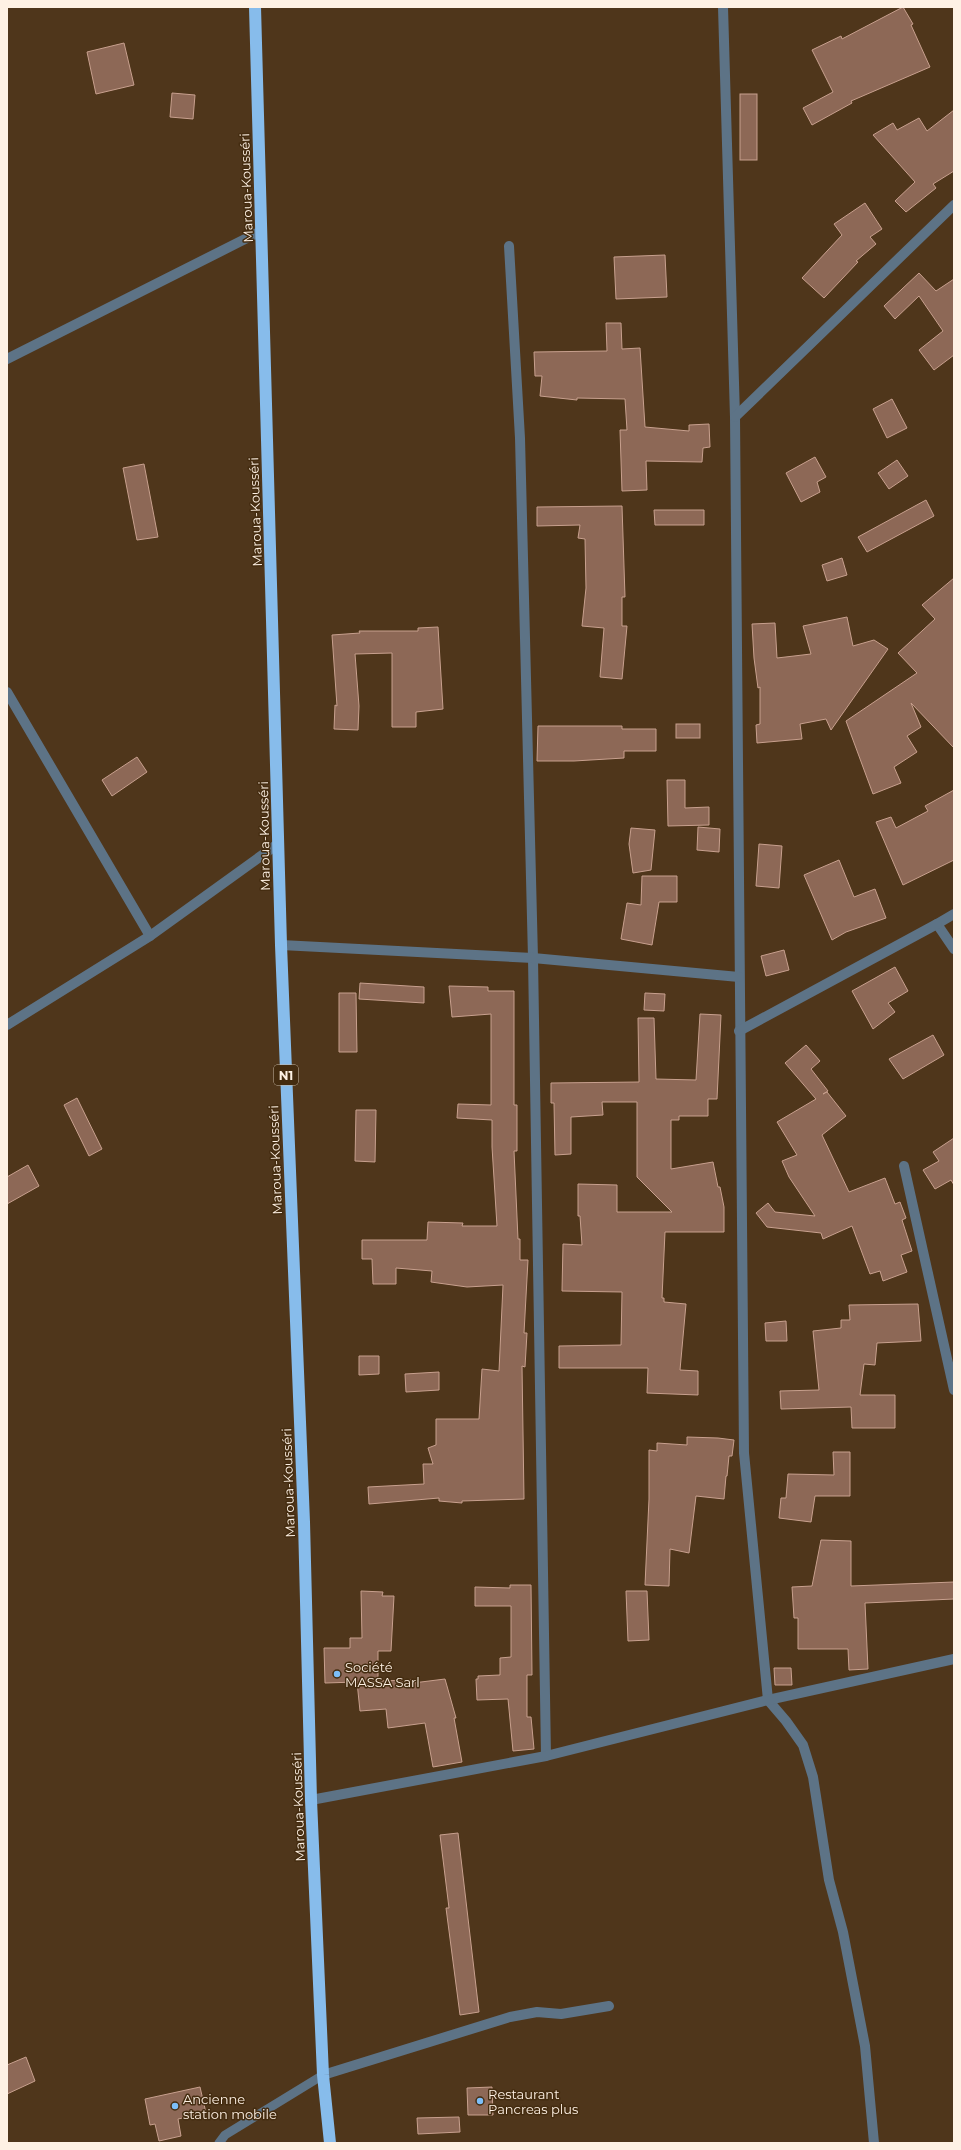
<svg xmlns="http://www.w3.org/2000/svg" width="961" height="2150" viewBox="0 0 961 2150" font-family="Montserrat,sans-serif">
<rect width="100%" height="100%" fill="#4f361b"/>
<g fill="#8d6856" stroke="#c8a08e">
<polygon points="903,7 913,24 911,25 930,67 851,101 852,103 812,125 803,108 833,92 812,50 841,36 842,39"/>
<polygon points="124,43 134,85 96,94 87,52"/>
<polygon points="172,93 195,95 193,119 170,117"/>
<rect x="740" y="94" width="17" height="66"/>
<polygon points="954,110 954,171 933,184 936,188 906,212 895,201 915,182 873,135 893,123 897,130 919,118 927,131"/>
<polygon points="865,203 882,229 870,237 876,244 856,261 858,262 824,298 802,278 842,235 834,224"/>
<polygon points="665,255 667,297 616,299 614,257"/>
<polygon points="919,273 936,291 954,279 954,355 934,370 919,350 943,331 919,296 895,319 884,306"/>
<polygon points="606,323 621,323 622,349 640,348 645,427 689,431 689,425 709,424 710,447 703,448 702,462 646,461 647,490 622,491 620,430 627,430 625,399 577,398 577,400 540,396 542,376 535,376 534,352 607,351"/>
<polygon points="892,399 907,428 887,438 873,409"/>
<polygon points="815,457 826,477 817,482 820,492 801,502 786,473"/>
<polygon points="897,460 908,476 889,489 878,473"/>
<polygon points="144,464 158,537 137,540 123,468"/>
<polygon points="926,500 934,516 867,552 858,537"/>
<polygon points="622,506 625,597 622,597 622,626 627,626 622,679 600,677 604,628 582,626 586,588 585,539 578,538 580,525 537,526 537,507"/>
<polygon points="654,510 704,510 704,525 655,525"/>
<polygon points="842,558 847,575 827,581 822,565"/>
<polygon points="954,578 954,748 911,703 921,727 907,736 917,752 894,767 901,783 873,794 846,721 917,673 898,653 935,619 922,605"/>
<polygon points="847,617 853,646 874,640 888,649 831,730 826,719 800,724 802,739 757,743 756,725 760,724 760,687 758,688 754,658 752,624 775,623 777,658 811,654 803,626"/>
<polygon points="438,627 443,709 416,712 416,727 392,727 392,653 355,654 359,706 358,730 334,729 335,705 337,706 332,635 360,633 359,631 418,631 418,628"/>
<rect x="676" y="724" width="24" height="14"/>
<polygon points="538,726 622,726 622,729 656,729 656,751 624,751 624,758 574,761 537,761"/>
<polygon points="137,757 147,772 112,796 102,780"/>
<polygon points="667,780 685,780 685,808 709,807 709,825 668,826"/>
<polygon points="954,790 954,860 903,885 876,822 891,817 896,828 928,811 925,806"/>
<polygon points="698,827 720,829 719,852 697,850"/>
<polygon points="631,828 655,830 651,870 633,873 629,844"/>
<polygon points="759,844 782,846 779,888 756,886"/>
<polygon points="839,860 854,897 875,889 886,918 846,932 832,940 804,875"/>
<polygon points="642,876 677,876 677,902 659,902 652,945 621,939 627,903 641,905"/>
<polygon points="784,950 789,970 766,976 761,956"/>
<polygon points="895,967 908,991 888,1003 895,1012 873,1029 852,991"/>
<polygon points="360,983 424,987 424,1003 359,999"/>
<polygon points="449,986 488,987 488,991 514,991 514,1105 517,1105 517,1151 514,1151 518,1239 520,1239 520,1260 528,1260 524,1333 527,1333 525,1367 522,1366 524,1499 462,1501 462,1503 439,1501 439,1498 369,1504 368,1487 424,1484 423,1464 433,1464 428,1448 436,1445 436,1419 479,1419 482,1369 499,1371 503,1285 467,1287 431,1282 432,1271 396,1268 396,1284 373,1284 372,1259 362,1259 362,1240 427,1240 428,1222 463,1223 462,1226 497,1226 492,1147 492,1120 457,1118 458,1104 491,1105 491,1014 452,1017"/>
<polygon points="339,993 356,993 357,1052 339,1052"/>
<polygon points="645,993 665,994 664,1011 644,1010"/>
<polygon points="700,1014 721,1015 717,1099 708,1099 708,1116 679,1116 679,1120 671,1120 671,1169 713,1162 718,1187 720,1187 724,1207 724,1232 665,1232 662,1298 664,1298 664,1302 686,1304 680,1370 698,1371 698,1395 647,1393 648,1368 559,1368 559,1346 621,1345 622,1292 562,1291 563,1244 582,1245 580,1216 578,1216 578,1184 617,1185 617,1212 672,1212 637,1177 637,1102 602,1102 603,1115 571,1117 571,1154 555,1155 554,1103 551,1103 551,1083 639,1082 638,1018 654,1018 656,1079 696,1080"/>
<polygon points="933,1035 944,1055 903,1079 889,1059"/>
<polygon points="806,1045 820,1061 811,1069 828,1091 823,1094 827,1092 846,1116 822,1135 849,1192 885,1178 895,1204 900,1202 906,1218 902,1220 912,1251 901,1255 907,1272 883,1281 880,1271 870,1274 852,1226 823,1239 821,1233 767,1227 756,1213 768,1203 775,1212 815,1216 789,1177 782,1161 797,1155 777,1122 816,1099 785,1063"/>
<polygon points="77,1098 102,1149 89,1156 64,1105"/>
<polygon points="356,1110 376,1110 375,1162 355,1161"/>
<polygon points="954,1138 954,1185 951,1180 935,1189 923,1170 939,1161 933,1152"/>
<polygon points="28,1165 39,1186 7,1204 7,1177"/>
<polygon points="918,1304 921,1341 877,1343 875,1365 864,1364 860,1395 895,1395 895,1428 852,1428 851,1407 781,1409 780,1391 819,1390 813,1331 841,1328 841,1320 850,1320 849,1305"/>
<polygon points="786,1321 787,1341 766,1341 765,1323"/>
<polygon points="359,1356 379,1356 379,1374 359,1375"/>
<polygon points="439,1372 439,1390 406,1392 405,1374"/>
<polygon points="687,1437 718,1438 734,1440 732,1456 729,1456 727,1476 726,1476 724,1499 696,1496 689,1553 670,1549 669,1586 645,1585 649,1499 649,1450 657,1451 657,1443 687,1445"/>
<polygon points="833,1452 850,1452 850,1496 815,1496 811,1522 779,1518 781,1498 786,1498 788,1474 834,1475"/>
<polygon points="821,1540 851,1541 851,1586 954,1582 954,1599 865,1603 868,1669 849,1670 848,1649 798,1649 798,1618 794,1618 792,1587 812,1586"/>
<polygon points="510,1585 531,1585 532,1675 527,1675 527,1717 531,1717 534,1749 513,1751 508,1699 477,1700 476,1679 478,1679 478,1676 500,1675 500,1658 511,1657 511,1606 475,1606 475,1587 510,1588"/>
<polygon points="361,1591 383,1592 382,1596 394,1596 391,1651 378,1651 378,1681 412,1680 413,1683 445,1679 456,1718 454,1718 462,1762 433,1767 425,1723 388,1728 386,1709 360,1711 357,1682 325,1683 324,1648 350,1648 350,1638 362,1638"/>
<polygon points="626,1591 647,1591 649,1640 628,1641"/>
<polygon points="774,1668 791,1668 792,1685 775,1685"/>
<polygon points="458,1833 479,2012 460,2015 446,1908 449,1908 440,1835"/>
<polygon points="26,2057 35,2081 7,2094 7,2065"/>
<polygon points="200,2087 206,2113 178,2119 181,2136 159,2141 155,2124 150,2125 145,2099"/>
<polygon points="492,2087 493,2115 468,2115 467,2088"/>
<polygon points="459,2117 460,2132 418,2134 417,2118"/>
</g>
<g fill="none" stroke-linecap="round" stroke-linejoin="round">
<polyline stroke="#5d7386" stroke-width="9" points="219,2143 225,2135 323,2075"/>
<g stroke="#5d7386" stroke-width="10">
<polyline points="723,7 735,417 744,1453 768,1700 786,1721 803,1745 813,1777 829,1880 843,1932 865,2046 874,2143"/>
<polyline points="509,246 520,438 533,958 546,1756"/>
<polyline points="7,359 261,231"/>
<polyline points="735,417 954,205"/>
<polyline points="7,692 150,936"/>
<polyline points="954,914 937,924 954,949"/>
<polyline points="281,945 533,958 739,977"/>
<polyline points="7,1025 150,936 279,843"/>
<polyline points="739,1031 937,924"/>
<polyline points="904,1166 954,1390"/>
<polyline points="311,1800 546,1756 768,1700 954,1659"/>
<polyline points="323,2075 510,2017 537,2012 561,2014 609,2006"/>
</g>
<polyline stroke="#87bceb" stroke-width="12" points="255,7 281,945 304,1522 311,1800 323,2075 330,2143"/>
</g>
<g fill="#7cbef9" stroke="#442c10" stroke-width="1.5">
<circle cx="337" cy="1674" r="4"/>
<circle cx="480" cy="2101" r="4"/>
<circle cx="175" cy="2106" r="4"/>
</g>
<g text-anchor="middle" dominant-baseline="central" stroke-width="3" stroke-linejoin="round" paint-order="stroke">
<rect fill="#442c10" stroke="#c6b6a4" stroke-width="1" x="274" y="1065" width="24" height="20" rx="3"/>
<g font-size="12" font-weight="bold" fill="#fef1e4">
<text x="286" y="1075">N1</text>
</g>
<g font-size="13" fill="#fef1e4" stroke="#442c10">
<text transform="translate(246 188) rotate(-92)">Maroua-Kousséri</text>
<text transform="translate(255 512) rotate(-92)">Maroua-Kousséri</text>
<text transform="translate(264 836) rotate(-91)">Maroua-Kousséri</text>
<text transform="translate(275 1160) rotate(-92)">Maroua-Kousséri</text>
<text transform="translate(288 1483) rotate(-92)">Maroua-Kousséri</text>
<text transform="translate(298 1807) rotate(-92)">Maroua-Kousséri</text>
</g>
<g font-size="13" fill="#fef1e4" stroke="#442c10" text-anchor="start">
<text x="345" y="1667">Société<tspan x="345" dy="15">MASSA Sarl</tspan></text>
<text x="488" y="2094">Restaurant<tspan x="488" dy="15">Pancreas plus</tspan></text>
<text x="183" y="2099">Ancienne<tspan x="183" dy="15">station mobile</tspan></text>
</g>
</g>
<rect width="961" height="2150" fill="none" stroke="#fef1e4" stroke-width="16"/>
</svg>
